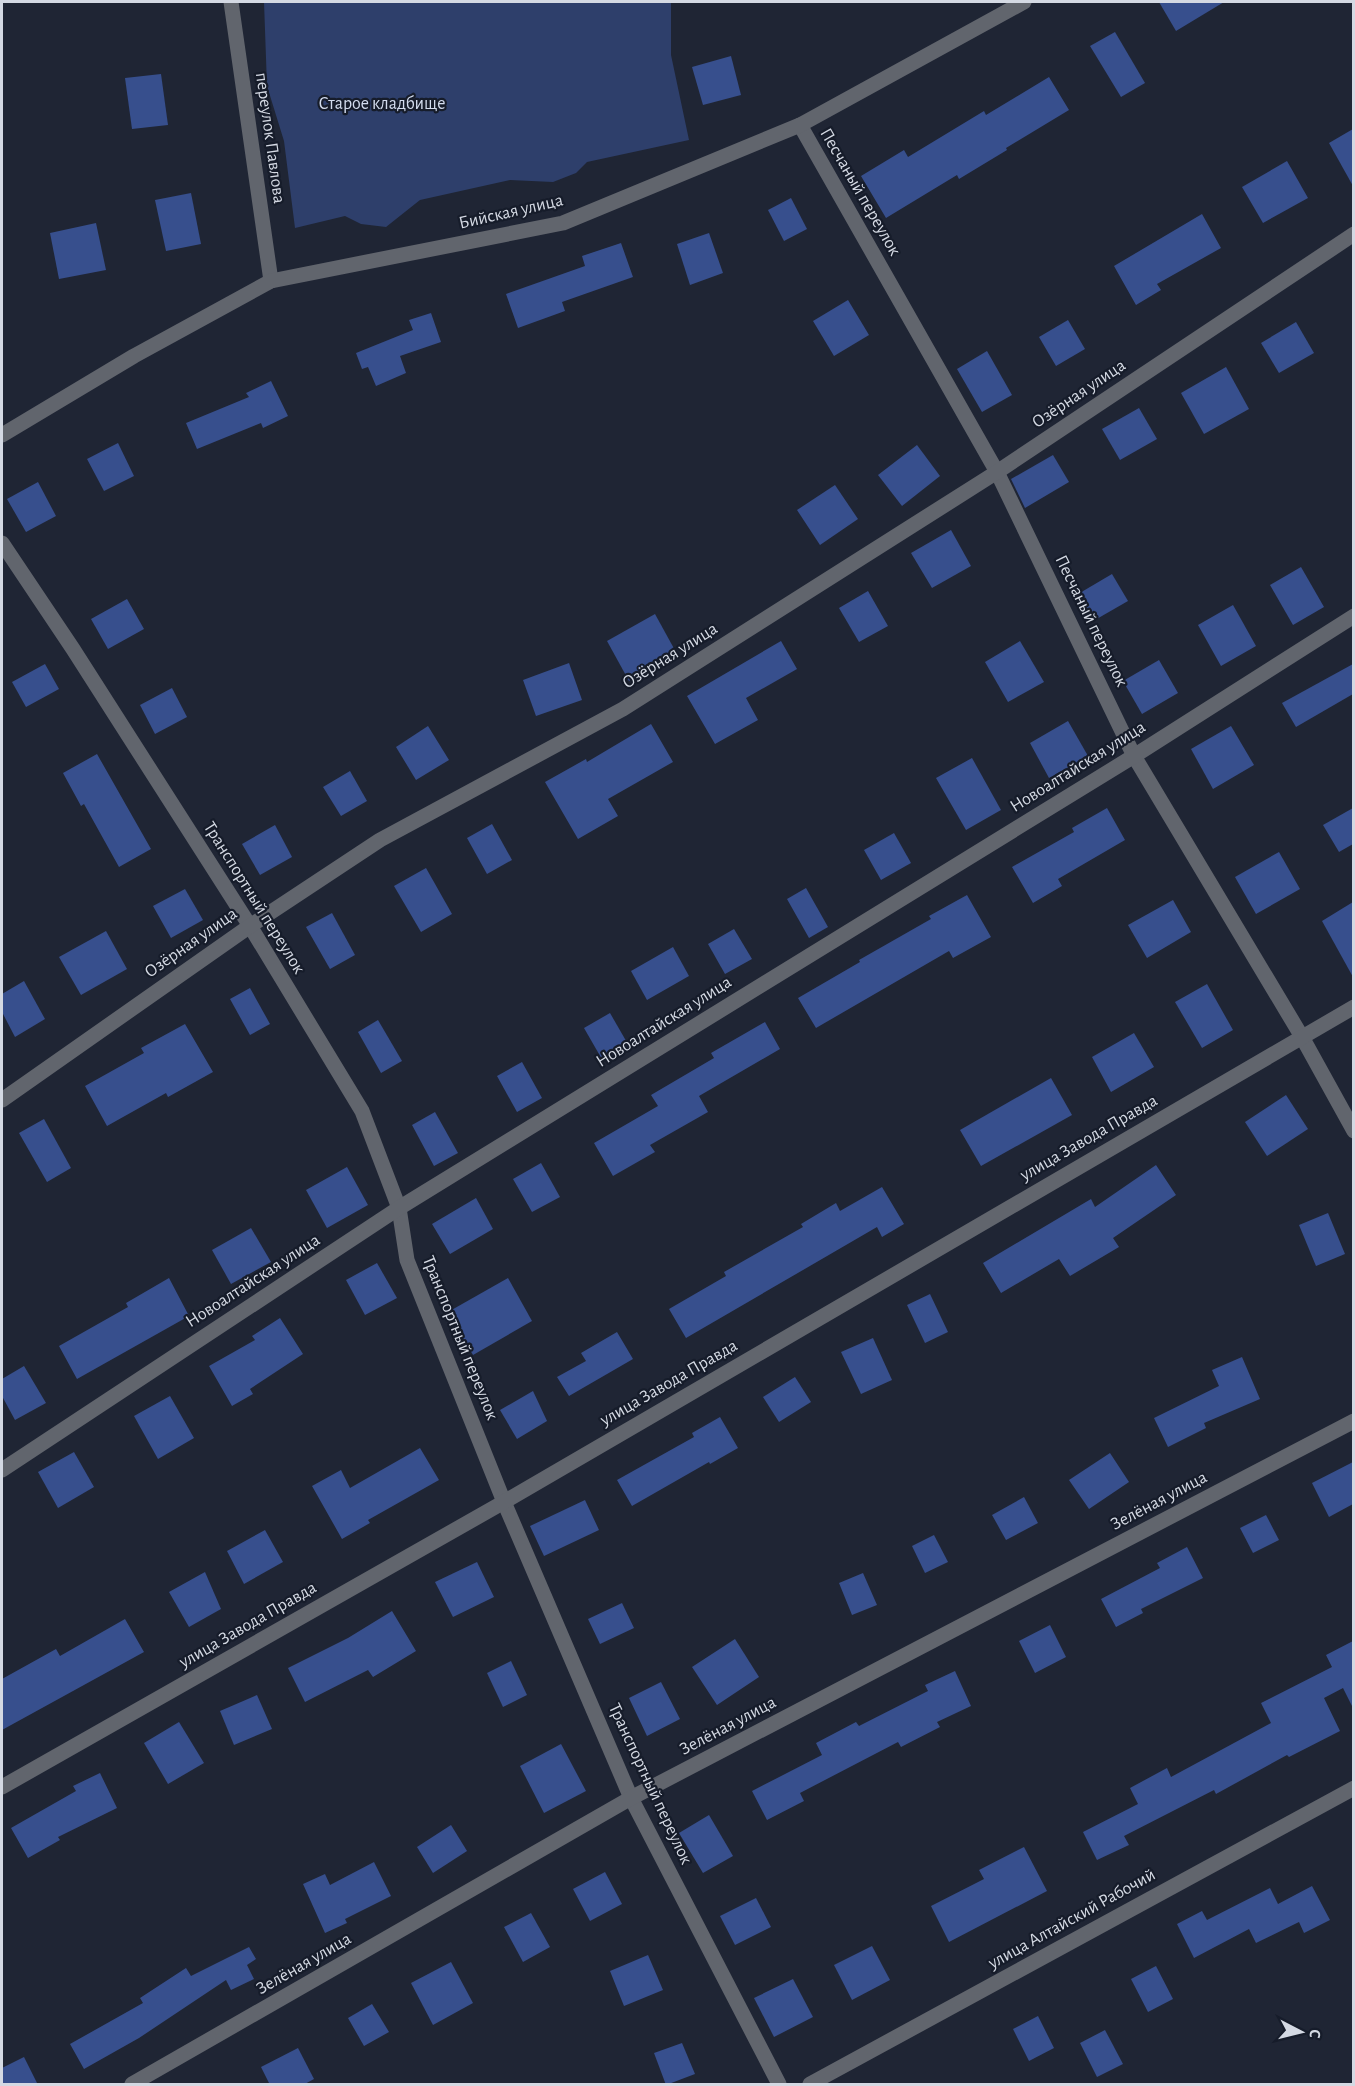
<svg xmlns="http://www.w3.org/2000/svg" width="1355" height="2086" viewBox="0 0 1355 2086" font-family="'Alegreya Sans',sans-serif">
<rect width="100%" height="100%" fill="#1f2534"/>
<polygon fill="#2e3f6b" points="264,2 671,2 671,55 689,140 587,162 576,173 553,182 510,180 420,200 386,227 361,224 345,216 295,228 284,141 267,86"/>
<g fill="#374f8d">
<polygon points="1159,2 1224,2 1176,31"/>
<polygon points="1115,32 1145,83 1121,97 1090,46"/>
<polygon points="731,56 741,95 703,105 692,67"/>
<polygon points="161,74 168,125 132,129 125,78"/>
<polygon points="1049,77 1069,110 1006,148 1007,150 959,179 957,175 886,218 861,176 904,150 908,157 984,111 986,115"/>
<polygon points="1353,129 1353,186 1329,143"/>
<polygon points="1287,161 1308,198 1263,223 1242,187"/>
<polygon points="191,193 201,244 166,251 155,200"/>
<polygon points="791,198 807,229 784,241 768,210"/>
<polygon points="1202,214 1221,248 1157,284 1161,290 1136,305 1114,266"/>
<polygon points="96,223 106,270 59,279 50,233"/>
<polygon points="709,233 723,273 690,285 677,244"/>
<polygon points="621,243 633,277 562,302 565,311 518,328 506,294 585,266 582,256"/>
<polygon points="848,300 869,335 834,356 813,321"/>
<polygon points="431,313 441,342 400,356 406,373 376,386 368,367 362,369 356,353 413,330 409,320"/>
<polygon points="1068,320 1085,349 1056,366 1039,337"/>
<polygon points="1296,322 1314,353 1279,373 1261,343"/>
<polygon points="987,351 1012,395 982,412 957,369"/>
<polygon points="1226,367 1249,409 1204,434 1181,393"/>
<polygon points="271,381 288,416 263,428 261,423 197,449 186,423 249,397 246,393"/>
<polygon points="1139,408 1157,439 1120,460 1102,429"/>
<polygon points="118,443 134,476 104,491 87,459"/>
<polygon points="917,445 940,476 902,506 878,475"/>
<polygon points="1053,455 1069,482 1025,508 1011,479"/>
<polygon points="38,482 56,516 26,532 7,499"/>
<polygon points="835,485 858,519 820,545 797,510"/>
<polygon points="951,530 971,566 932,588 911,553"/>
<polygon points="1301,567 1324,607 1293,625 1270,585"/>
<polygon points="1112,574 1128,601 1088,624 1073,597"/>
<polygon points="868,591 888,626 859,642 839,608"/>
<polygon points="127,599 144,629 108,649 91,619"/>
<polygon points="1233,605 1256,646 1221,666 1198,625"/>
<polygon points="655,614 677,654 629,681 607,641"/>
<polygon points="781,641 797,669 746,698 758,720 715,744 687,696"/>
<polygon points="1020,641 1044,682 1008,702 985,662"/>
<polygon points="1159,660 1178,693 1142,714 1123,681"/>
<polygon points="569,663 582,700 536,716 523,680"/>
<polygon points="45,664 59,689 26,707 12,682"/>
<polygon points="1353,664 1353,694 1296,727 1282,703"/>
<polygon points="172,688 187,717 155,734 140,705"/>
<polygon points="1068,721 1088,756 1049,778 1030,743"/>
<polygon points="651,724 673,762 608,799 618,816 578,839 545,782 586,759 587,762"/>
<polygon points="428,726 449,760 416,780 396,747"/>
<polygon points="1231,726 1254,765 1213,789 1191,749"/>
<polygon points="97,754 151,849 119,867 84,804 81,806 63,773"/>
<polygon points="972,758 1001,810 966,830 936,778"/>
<polygon points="350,771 367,801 341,816 323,787"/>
<polygon points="1107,808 1125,840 1058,879 1062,886 1033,903 1012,867 1074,832 1072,828"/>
<polygon points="1353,808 1353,844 1339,852 1323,825"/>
<polygon points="492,824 512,860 487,874 467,838"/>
<polygon points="275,825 292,857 260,875 242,844"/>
<polygon points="894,833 911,863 881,880 864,850"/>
<polygon points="1279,852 1300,889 1256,914 1235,877"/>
<polygon points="426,868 452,914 421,932 394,886"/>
<polygon points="806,888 828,927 809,938 787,899"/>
<polygon points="185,889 203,920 171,938 153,906"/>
<polygon points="967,895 991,937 953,958 949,951 816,1028 798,998 860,962 859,960 931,919 929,916"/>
<polygon points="1173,900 1191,932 1147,958 1128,925"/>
<polygon points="1353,902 1353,977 1322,921"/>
<polygon points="332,913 355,955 330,969 306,927"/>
<polygon points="734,929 752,959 725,974 708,944"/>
<polygon points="106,931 127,969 81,995 59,957"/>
<polygon points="673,947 689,976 647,1000 631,971"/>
<polygon points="24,981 45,1019 15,1037 2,1012 2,994"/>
<polygon points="1207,984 1233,1030 1202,1048 1175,1002"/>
<polygon points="250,988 270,1024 250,1035 230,999"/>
<polygon points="610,1013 629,1046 603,1061 584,1028"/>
<polygon points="378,1020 402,1061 381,1073 358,1032"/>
<polygon points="765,1022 780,1049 699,1096 708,1112 650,1145 655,1152 613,1176 594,1143 658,1106 651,1095 714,1058 711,1053"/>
<polygon points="185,1024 213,1072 168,1097 166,1093 107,1126 85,1086 144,1053 141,1048"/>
<polygon points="1134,1033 1154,1067 1111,1092 1092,1057"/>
<polygon points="522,1062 542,1098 517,1112 497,1076"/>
<polygon points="1051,1078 1072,1115 981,1166 960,1130"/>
<polygon points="1286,1095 1308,1129 1267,1156 1245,1122"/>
<polygon points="435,1112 458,1153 434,1166 412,1125"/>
<polygon points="44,1119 71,1168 47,1182 19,1133"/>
<polygon points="541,1163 560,1197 532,1212 513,1179"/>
<polygon points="1156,1165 1176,1195 1113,1238 1119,1247 1070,1276 1059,1259 1001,1293 983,1263 1091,1199 1095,1207"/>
<polygon points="347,1167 368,1205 327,1228 306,1190"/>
<polygon points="882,1187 904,1224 882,1237 877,1227 686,1338 669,1309 726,1276 724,1272 803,1227 801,1224 836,1203 840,1211"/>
<polygon points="476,1198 493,1229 450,1254 432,1224"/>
<polygon points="1328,1213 1345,1254 1316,1266 1299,1225"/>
<polygon points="251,1228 271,1262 231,1284 212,1250"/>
<polygon points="377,1263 397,1298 365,1315 346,1280"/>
<polygon points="169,1278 189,1316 77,1379 59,1346 128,1307 126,1303"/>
<polygon points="508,1278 532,1321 473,1355 448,1312"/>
<polygon points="930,1294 948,1332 925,1343 907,1305"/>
<polygon points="280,1318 303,1354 250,1389 253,1394 232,1406 209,1366 255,1340 252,1336"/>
<polygon points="617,1332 633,1359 569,1396 557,1377 586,1361 581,1353"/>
<polygon points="873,1338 892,1380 861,1394 841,1352"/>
<polygon points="1242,1357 1260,1399 1204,1423 1206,1428 1168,1447 1154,1418 1219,1386 1212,1370"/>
<polygon points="24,1366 46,1403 15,1420 2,1396 2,1379"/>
<polygon points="795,1377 811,1402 779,1422 763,1397"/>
<polygon points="533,1391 547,1421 517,1439 500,1410"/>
<polygon points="170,1396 194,1438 158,1459 134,1416"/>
<polygon points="720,1417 738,1448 710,1464 709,1462 632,1506 617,1480 694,1437 692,1433"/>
<polygon points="420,1448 439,1480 368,1520 370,1523 342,1539 312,1486 341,1470 350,1488"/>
<polygon points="74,1452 94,1487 58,1508 38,1472"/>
<polygon points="1110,1453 1129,1482 1089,1509 1069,1480"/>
<polygon points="1353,1462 1353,1504 1329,1517 1312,1483"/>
<polygon points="1024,1497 1038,1523 1006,1540 992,1515"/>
<polygon points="585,1500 599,1530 544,1556 530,1526"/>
<polygon points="1266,1515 1279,1540 1253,1553 1240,1528"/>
<polygon points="265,1530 283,1562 244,1584 227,1551"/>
<polygon points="934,1535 948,1562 925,1573 912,1546"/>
<polygon points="1187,1547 1203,1578 1141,1609 1143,1613 1116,1627 1101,1599 1160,1568 1157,1563"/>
<polygon points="477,1562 494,1597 453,1617 435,1582"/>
<polygon points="205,1572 221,1609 189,1627 169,1592"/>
<polygon points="863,1573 877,1605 852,1615 839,1583"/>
<polygon points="622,1603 634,1628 600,1644 588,1619"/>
<polygon points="392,1611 416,1651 373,1677 368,1670 305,1702 288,1668 348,1638"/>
<polygon points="125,1619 144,1652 2,1730 2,1679 56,1649 60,1656"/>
<polygon points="1050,1625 1066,1657 1035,1673 1019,1641"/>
<polygon points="735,1639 759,1677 717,1705 692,1667"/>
<polygon points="1353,1641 1353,1708 1343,1688 1324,1698 1340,1731 1289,1757 1287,1755 1216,1794 1214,1790 1124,1836 1129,1845 1097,1860 1083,1832 1138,1804 1130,1788 1167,1768 1171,1777 1271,1723 1261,1703 1332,1667 1326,1655"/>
<polygon points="511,1661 527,1695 503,1707 487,1673"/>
<polygon points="955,1671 971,1706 937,1722 940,1727 901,1747 898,1742 800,1793 804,1801 767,1820 752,1791 822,1755 816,1743 856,1722 859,1726 928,1691 925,1685"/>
<polygon points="661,1682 680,1719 647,1736 629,1698"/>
<polygon points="257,1695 272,1729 234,1745 220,1711"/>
<polygon points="179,1722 204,1763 168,1784 144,1743"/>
<polygon points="561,1744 586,1791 544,1813 520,1766"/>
<polygon points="100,1773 117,1808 58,1837 60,1840 28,1858 11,1828 76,1791 73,1786"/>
<polygon points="709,1815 733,1856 703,1873 679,1833"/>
<polygon points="451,1825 467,1851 433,1873 417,1847"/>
<polygon points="1024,1847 1047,1891 949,1942 931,1906 984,1879 979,1870"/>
<polygon points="374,1862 391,1896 345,1919 347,1923 325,1933 303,1884 325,1874 330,1885"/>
<polygon points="605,1872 622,1904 590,1921 573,1889"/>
<polygon points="1312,1886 1330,1920 1304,1933 1299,1922 1256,1943 1249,1929 1194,1958 1177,1924 1202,1911 1207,1920 1270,1888 1278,1904"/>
<polygon points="756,1898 771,1927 735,1945 720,1916"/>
<polygon points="531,1913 550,1947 523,1962 504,1927"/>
<polygon points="872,1946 890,1980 852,2000 834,1965"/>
<polygon points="249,1947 256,1959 247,1965 254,1979 231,1990 226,1980 139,2038 84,2069 70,2044 143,2003 140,1998 186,1968 191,1976"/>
<polygon points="648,1955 663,1990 624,2006 610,1971"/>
<polygon points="451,1962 473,2003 433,2025 411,1983"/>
<polygon points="1156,1966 1173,1999 1148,2012 1131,1979"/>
<polygon points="793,1979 813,2017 774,2037 754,1998"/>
<polygon points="372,2004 389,2032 364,2046 348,2018"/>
<polygon points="1038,2016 1054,2048 1029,2061 1013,2029"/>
<polygon points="1105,2030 1123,2064 1097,2077 1080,2043"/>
<polygon points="682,2043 695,2074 666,2085 654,2053"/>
<polygon points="298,2048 314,2079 303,2085 270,2085 261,2067"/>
<polygon points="24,2057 38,2085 2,2085 2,2068"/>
</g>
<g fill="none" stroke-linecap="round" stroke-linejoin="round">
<g stroke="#61656d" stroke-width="15">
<polyline points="231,2 271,281"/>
<polyline points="800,125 997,472 1134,756 1302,1037 1354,1131"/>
<polyline points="2,435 134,356 271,281 563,223 800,125 1024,2"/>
<polyline points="2,543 73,649 250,926 362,1111 399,1208 407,1260 504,1502 631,1798 779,2084"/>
<polyline points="2,1100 250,926 380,840 623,709 997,472 1354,234"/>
<polyline points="2,1470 399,1208 1134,756 1354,616"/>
<polyline points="2,1787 504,1502 1354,1007"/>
<polyline points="132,2084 631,1798 1354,1421"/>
<polyline points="810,2084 1354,1788"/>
</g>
</g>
<g text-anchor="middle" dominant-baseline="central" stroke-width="4.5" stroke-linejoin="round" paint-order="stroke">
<g font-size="18" fill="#d3dcee" stroke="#161c2a">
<text x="382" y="104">Старое кладбище</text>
</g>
<g font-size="18" fill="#d4d9e3" stroke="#161c2a">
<text transform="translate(270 138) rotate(82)">переулок Павлова</text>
<text transform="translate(860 192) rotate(60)">Песчаный переулок</text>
<text transform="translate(511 212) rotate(-13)">Бийская улица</text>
<text transform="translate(1079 394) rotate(-34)">Озёрная улица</text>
<text transform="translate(1091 621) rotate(64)">Песчаный переулок</text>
<text transform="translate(670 656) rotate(-32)">Озёрная улица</text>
<text transform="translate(1078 767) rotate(-32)">Новоалтайская улица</text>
<text transform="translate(254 898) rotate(58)">Транспортный переулок</text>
<text transform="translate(191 943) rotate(-35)">Озёрная улица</text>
<text transform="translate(664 1022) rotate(-32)">Новоалтайская улица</text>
<text transform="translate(1089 1138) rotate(-30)">улица Завода Правда</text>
<text transform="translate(253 1281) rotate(-33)">Новоалтайская улица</text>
<text transform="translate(460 1338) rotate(68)">Транспортный переулок</text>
<text transform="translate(669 1383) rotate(-30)">улица Завода Правда</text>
<text transform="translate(1159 1501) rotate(-28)">Зелёная улица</text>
<text transform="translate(248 1625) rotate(-30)">улица Завода Правда</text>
<text transform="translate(728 1726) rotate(-28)">Зелёная улица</text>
<text transform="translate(650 1784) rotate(65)">Транспортный переулок</text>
<text transform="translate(1072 1919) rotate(-29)">улица Алтайский Рабочий</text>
<text transform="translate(304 1964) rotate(-30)">Зелёная улица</text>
</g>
</g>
<rect width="1355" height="2086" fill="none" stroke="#d4d9e3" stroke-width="6"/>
<g transform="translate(1301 2032) rotate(97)" stroke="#161c2a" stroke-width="4.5" paint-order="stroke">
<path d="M0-4.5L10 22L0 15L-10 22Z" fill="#d4d9e3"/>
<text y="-9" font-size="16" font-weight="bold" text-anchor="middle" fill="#d4d9e3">С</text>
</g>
</svg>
